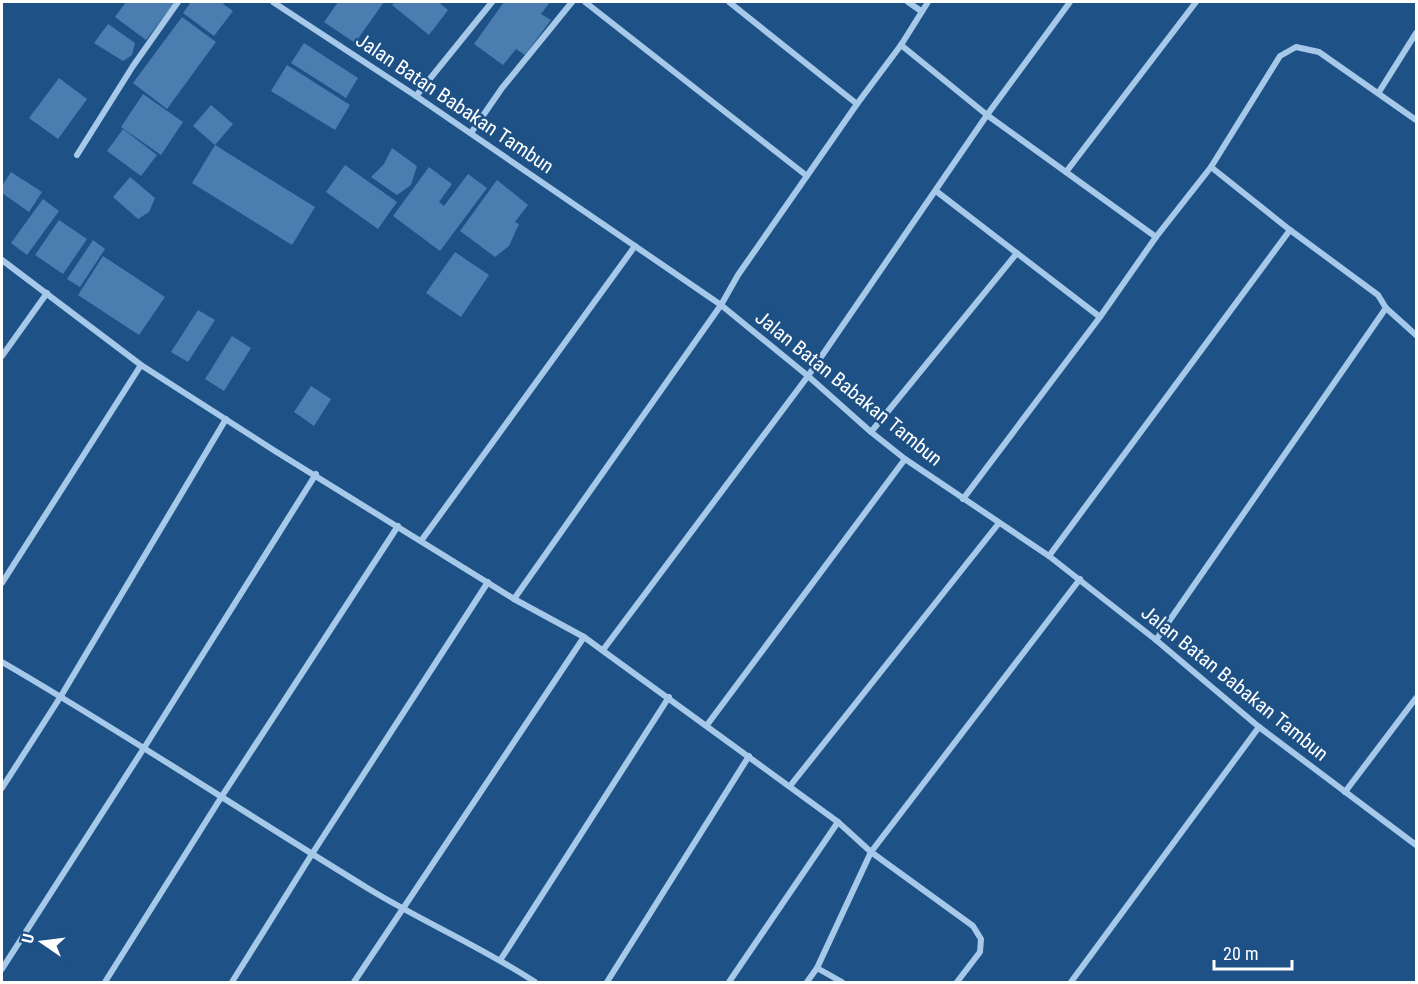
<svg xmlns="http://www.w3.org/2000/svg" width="1418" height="984" viewBox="0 0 1418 984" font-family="'Roboto Condensed',sans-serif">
<rect width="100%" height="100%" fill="#1e5185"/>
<g fill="#4b7db0">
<polygon points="126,2 175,2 146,40 115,17"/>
<polygon points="191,2 225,2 223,4 233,11 214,36 183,13"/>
<polygon points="338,2 384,2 355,43 324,22"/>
<polygon points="395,2 438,2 448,10 429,35 392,5"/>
<polygon points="504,2 550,2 541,14 551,20 525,55 516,49 503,65 474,44"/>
<polygon points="182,17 216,42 167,109 133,83"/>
<polygon points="108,24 135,43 132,55 123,61 94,43"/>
<polygon points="304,43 358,78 346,98 291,63"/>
<polygon points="287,65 350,105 335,130 271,91"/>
<polygon points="59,78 87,99 58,139 29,118"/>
<polygon points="143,94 183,122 161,155 121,127"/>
<polygon points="211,105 233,124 215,145 193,126"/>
<polygon points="123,129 157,155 141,176 107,151"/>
<polygon points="215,145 315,207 292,245 192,183"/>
<polygon points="392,148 417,166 411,185 397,195 371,177 384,164"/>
<polygon points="345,165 397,202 378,229 326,192"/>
<polygon points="429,167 452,184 439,202 444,206 468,174 487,188 440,251 393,216"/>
<polygon points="11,172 42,192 29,212 2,193 2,186"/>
<polygon points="130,177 155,198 149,212 138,219 113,197"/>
<polygon points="497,180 528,205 515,222 519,224 509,246 495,257 460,231"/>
<polygon points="43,199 59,211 27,255 11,243"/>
<polygon points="59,220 87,239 63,274 35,255"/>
<polygon points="93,240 105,249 80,287 67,279"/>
<polygon points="455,252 489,275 461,317 426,293"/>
<polygon points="103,256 165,297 139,335 78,295"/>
<polygon points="198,310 215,320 188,362 171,352"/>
<polygon points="232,336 251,348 224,391 205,379"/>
<polygon points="311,386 331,399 314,426 294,412"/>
</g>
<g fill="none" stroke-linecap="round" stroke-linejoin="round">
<g stroke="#a6c9ea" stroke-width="6">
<polyline points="273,2 416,96 721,305 808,376 871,432 905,459 1049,556 1156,640 1259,727 1416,845"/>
<polyline points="585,2 807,176"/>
<polyline points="729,2 857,104"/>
<polyline points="908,2 921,11"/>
<polyline points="901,45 987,115 1156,237"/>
<polyline points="1379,92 1416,33"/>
<polyline points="416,96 492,2"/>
<polyline points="471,133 502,88 572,2"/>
<polyline points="77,155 133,66 178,2"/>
<polyline points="1066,172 1196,2"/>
<polyline points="936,191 1100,317"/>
<polyline points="2,260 141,365 275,451 514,599 584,637 838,822 871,852 973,926 981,939 980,952 957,982"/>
<polyline points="1386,308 1416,335"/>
<polyline points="2,356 47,293"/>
<polyline points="871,432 1017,253"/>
<polyline points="963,499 1100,317 1156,237 1211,167 1280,56 1296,47 1319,52 1416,120"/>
<polyline points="421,541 635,246"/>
<polyline points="1049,556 1290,230"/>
<polyline points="2,583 141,365"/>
<polyline points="514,599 721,305 738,275 857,104 901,45 928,2"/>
<polyline points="1156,640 1386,308 1378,295 1290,230 1211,167"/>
<polyline points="603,650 808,376 987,115 1070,2"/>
<path d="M2,662C126,734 246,814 369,889C423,922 482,947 535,982"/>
<polyline points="707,725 905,459"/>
<polyline points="790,786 999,523"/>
<polyline points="2,788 61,696 226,419"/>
<polyline points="1345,792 1416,698"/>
<polyline points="501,959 669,697"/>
<polyline points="817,968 842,982"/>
<polyline points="2,969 144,748 316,474"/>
<polyline points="105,982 222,796 398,526"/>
<polyline points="232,982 312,854 488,582"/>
<polyline points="354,982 584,637"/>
<polyline points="607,982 749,756"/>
<polyline points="729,982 838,822"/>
<polyline points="807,982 817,968 871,852 1080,579"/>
<polyline points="1071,982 1259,727"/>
</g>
</g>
<g text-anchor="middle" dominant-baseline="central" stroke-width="5" stroke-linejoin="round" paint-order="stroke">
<g font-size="20" fill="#fff" stroke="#1e5185">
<text transform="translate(455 103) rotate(34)">Jalan Batan Babakan Tambun</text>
<text transform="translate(849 388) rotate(39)">Jalan Batan Babakan Tambun</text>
<text transform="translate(1235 683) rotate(39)">Jalan Batan Babakan Tambun</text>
</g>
</g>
<rect width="1418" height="984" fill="none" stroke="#ffffff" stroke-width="6"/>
<g transform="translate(42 942) rotate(284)" stroke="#1e5185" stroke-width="4.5" paint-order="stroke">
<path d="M0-4.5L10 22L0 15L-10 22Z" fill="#ffffff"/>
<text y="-9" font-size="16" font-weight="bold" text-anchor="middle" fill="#ffffff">U</text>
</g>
<path d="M1214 960v9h78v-9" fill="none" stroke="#ffffff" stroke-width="3"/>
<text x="1223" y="960" font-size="18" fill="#ffffff" stroke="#1e5185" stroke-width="4.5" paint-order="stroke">20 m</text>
</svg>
